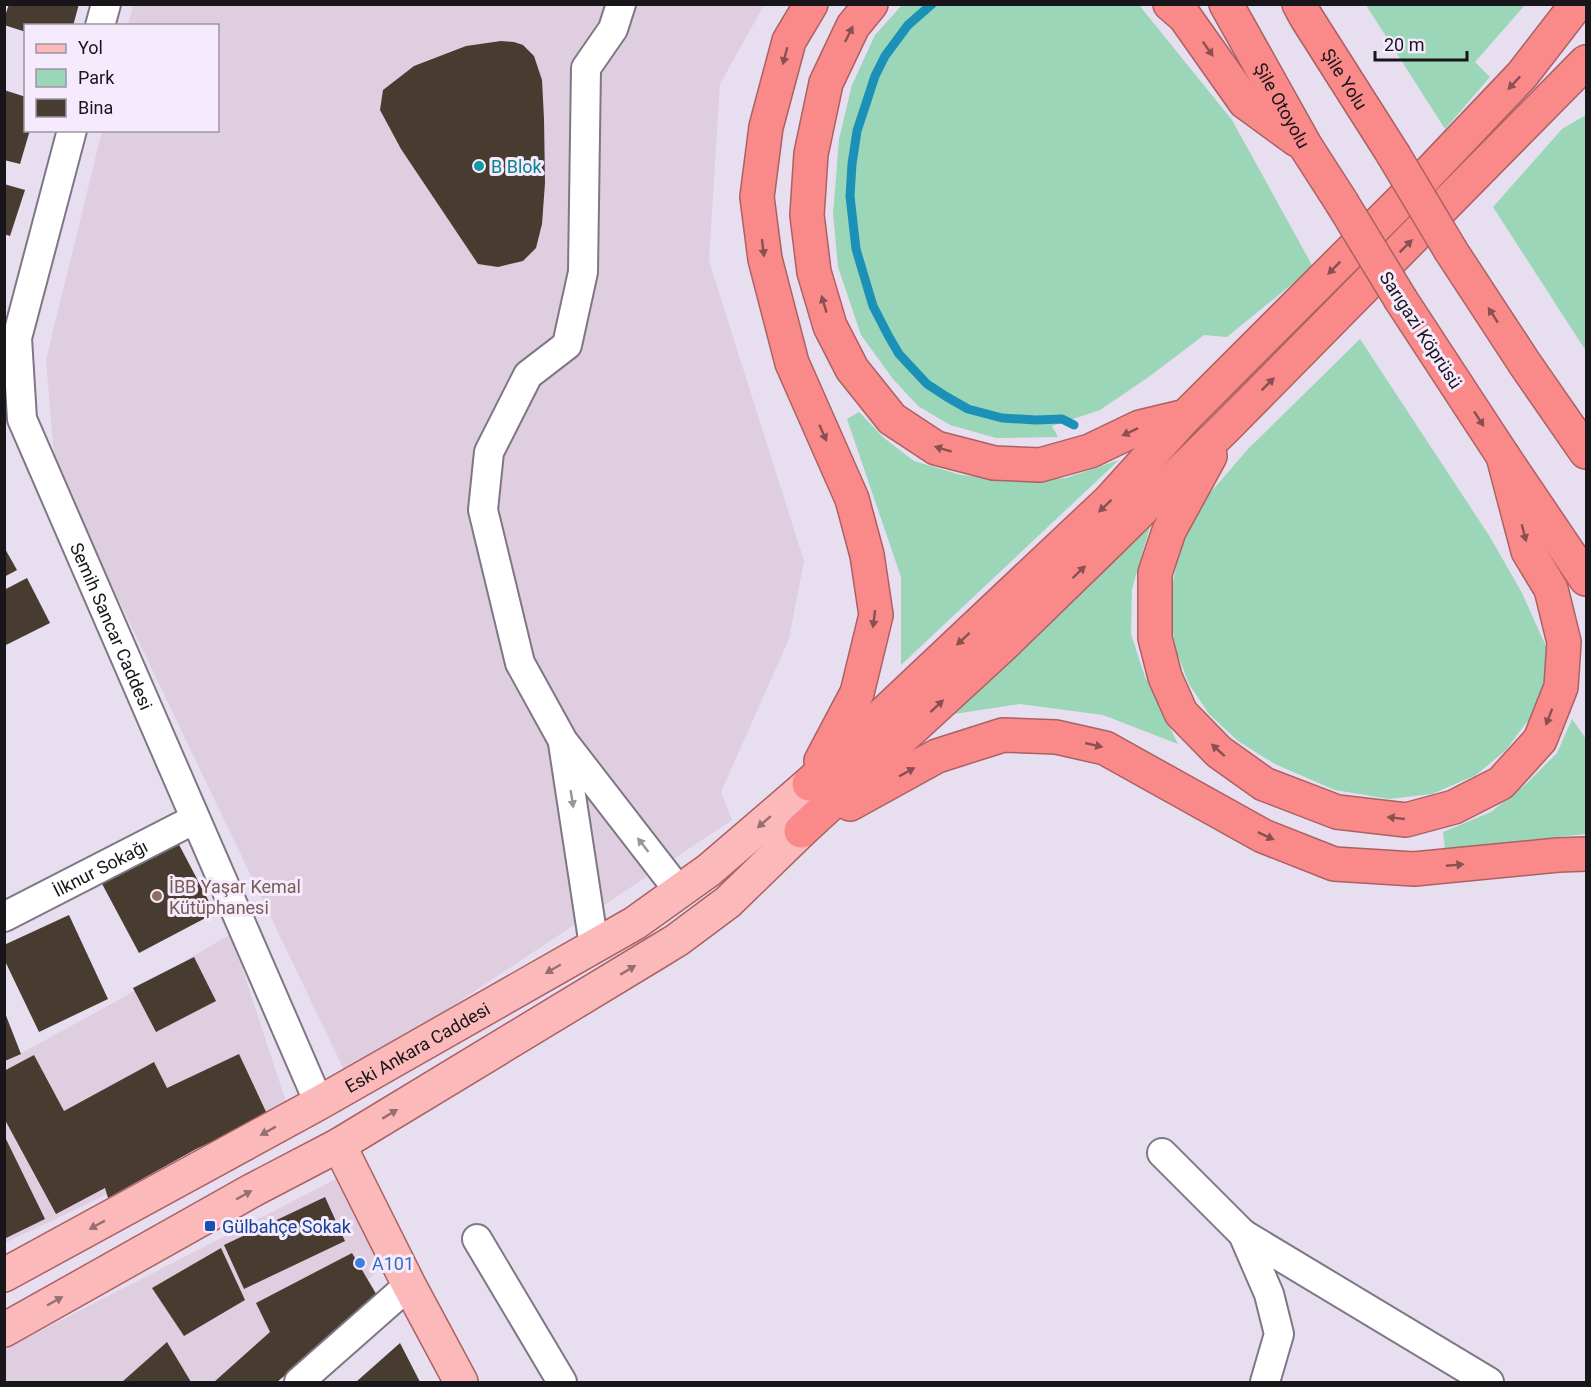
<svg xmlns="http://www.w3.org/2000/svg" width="1591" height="1387" viewBox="0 0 1591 1387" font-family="Roboto,sans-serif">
<rect width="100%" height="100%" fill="#e7def0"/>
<g fill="#decee0">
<polygon points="133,5 764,5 720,84 709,261 804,561 789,639 721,792 732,820 347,1076 55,467 46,360 102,131 218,130 218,26 128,25"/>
<polygon points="231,934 288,1108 5,1243 5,1062 117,1001"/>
<polygon points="342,1176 384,1265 256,1382 5,1382 5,1349"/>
</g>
<g fill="#9bd6b9">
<polygon points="902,5 1139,5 1232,120 1313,267 1227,337 1204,335 1150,376 1100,410 1052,426 1058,437 996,438 950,425 918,406 893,379 861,335 838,267 833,214 839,139 852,85 875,35"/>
<polygon points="1366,5 1525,5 1475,62 1490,77 1445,129"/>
<polygon points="1586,115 1586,351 1493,207 1562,129"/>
<polygon points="1360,339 1490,537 1522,593 1549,653 1544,690 1532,718 1526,723 1506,750 1476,775 1432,794 1389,799 1335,790 1275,764 1238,741 1209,714 1189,684 1177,653 1170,618 1173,582 1180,544 1203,501 1249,448"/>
<polygon points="859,412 884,438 914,461 961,475 1013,481 1066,478 1119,460 901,665 901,577 847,419"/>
<polygon points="1150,527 1132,589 1131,634 1145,677 1178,744 1103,715 1020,704 954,714"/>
<polygon points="1572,719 1586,739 1586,834 1445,849 1443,832 1491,812 1524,786 1557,753"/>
</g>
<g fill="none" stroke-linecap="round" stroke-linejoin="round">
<polyline stroke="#1b91b7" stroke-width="9" points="932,4 908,25 885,56 875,76 857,131 852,164 850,196 856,249 873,306 889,337 899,354 927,384 947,397 968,409 1002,418 1036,420 1062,419 1074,425"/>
</g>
<g fill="#483c30">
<polygon points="9,4 79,4 73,26 26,26 26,32 4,25 4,19"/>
<polygon points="501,41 514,42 523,45 534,56 542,80 544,119 545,183 542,224 536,248 523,261 498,267 478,264 401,149 380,110 383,90 414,66 466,46"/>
<polygon points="4,90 26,97 26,130 30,130 20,164 4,160"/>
<polygon points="4,184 25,190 10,236 4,234"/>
<polygon points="4,547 17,570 4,577"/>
<polygon points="27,578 50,623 4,646 4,590"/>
<polygon points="176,839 215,913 139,953 100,880"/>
<polygon points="69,915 108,999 39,1032 4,959 4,945"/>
<polygon points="194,957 216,1001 156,1032 133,988"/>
<polygon points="5,1013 21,1054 5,1061"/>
<polygon points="239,1054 268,1116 196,1149 108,1198 105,1188 56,1214 4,1118 4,1071 34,1055 64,1111 154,1062 167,1088"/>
<polygon points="4,1135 45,1219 4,1239"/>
<polygon points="325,1197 345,1241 244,1289 224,1245"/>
<polygon points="221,1248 245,1300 184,1336 152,1288"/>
<polygon points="352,1253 378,1297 277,1382 214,1382 270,1332 256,1303"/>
<polygon points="167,1342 191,1382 122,1382"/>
<polygon points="400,1343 420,1382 356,1382"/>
</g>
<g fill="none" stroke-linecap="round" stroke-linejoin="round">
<g stroke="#7f7686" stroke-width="32">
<g id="minor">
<polyline points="621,4 613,29 586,68 583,272 567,345 528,375 489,452 483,510 520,663 563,741 679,891"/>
<polyline points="100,26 106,4"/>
<path id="s1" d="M72,130L17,338L22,419L319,1103"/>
<polyline points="563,743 594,946"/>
<path id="s2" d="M4,917L195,819"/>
<polyline points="1162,1153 1243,1234 1269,1294 1279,1334 1265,1382"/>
<polyline points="1243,1234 1489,1382"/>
<polyline points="477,1239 562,1382"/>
<polyline points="299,1382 409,1285"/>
</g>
</g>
<g stroke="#ab6163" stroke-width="36">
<g id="major">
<polyline points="339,1145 409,1285 461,1382"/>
<path id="s3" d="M4,1275L319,1103L635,923L709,870L809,784"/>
<polyline points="4,1330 253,1190 339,1145 659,951 677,940 728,902 801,831"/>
</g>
</g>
<g stroke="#ab6163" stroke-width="36">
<g id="highway">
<polyline points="811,4 789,41 766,127 757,197 765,259 792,363 852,499 867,555 876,615 857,693 821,761"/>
<polyline points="871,4 853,26 826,83 811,154 807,215 814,272 830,326 852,369 892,419 936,448 994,463 1040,465 1090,451 1140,427 1186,416"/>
<polyline points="1170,4 1185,17 1245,102 1297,140"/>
<path id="s4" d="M1226,4L1306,147L1342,203"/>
<path id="s5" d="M1299,4L1306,17L1393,154"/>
<polyline points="1451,251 1525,364 1586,452"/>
<polyline points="1401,300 1503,456 1586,579"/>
<polyline points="1210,456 1169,531 1155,573 1155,638 1165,677 1181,713 1219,752 1264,784 1337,812 1406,820 1454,807 1501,783 1540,740 1561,687 1564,642 1551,589 1528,551 1503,456"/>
<polyline points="809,784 1109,501 1186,416 1428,174 1522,75 1577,4"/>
<polyline points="850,804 937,756 1003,735 1056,737 1105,748 1263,836 1334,864 1414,869 1558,855 1586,854"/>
<polyline points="801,831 1002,646 1105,546 1227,426 1586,62"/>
</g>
</g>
<use href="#minor" stroke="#fff" stroke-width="28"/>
<use href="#major" stroke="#fcb9b9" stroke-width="33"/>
<use href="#highway" stroke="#fa8a8a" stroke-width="33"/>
<g stroke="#ab6163" stroke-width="36" stroke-linecap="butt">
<g id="highway-bridge">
<polyline points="1393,154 1451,251"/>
<polyline points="1342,203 1401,300"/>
</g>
</g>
<use href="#highway-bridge" stroke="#fa8a8a" stroke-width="33"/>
</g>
<defs><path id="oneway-solid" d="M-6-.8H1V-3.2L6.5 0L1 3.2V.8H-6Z" transform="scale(1.5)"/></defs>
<g fill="#895052">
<use href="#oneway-solid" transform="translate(849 34) rotate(-64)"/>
<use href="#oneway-solid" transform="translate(1208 49) rotate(55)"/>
<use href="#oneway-solid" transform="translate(785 56) rotate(105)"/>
<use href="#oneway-solid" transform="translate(1514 83) rotate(133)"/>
<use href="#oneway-solid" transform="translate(1406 246) rotate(-45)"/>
<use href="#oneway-solid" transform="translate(763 248) rotate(83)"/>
<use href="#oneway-solid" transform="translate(1334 268) rotate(135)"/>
<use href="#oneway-solid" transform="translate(824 304) rotate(-107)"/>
<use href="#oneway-solid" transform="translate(1493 315) rotate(-123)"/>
<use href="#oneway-solid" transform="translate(1268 384) rotate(-45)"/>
<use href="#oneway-solid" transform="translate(1479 419) rotate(57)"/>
<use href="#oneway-solid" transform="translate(1130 432) rotate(155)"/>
<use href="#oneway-solid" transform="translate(823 433) rotate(66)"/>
<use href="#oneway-solid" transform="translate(943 449) rotate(-163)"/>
<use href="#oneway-solid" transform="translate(1105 506) rotate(136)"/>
<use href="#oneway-solid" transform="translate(1524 533) rotate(75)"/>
<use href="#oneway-solid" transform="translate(1079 572) rotate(-44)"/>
<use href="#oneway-solid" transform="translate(874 619) rotate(97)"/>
<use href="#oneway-solid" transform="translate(963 639) rotate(137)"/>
<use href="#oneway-solid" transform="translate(937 706) rotate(-43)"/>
<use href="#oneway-solid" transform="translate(1549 717) rotate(111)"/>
<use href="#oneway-solid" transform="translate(1094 745) rotate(13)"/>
<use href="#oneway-solid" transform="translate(1218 750) rotate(-138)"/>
<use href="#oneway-solid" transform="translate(907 772) rotate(-29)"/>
<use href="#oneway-solid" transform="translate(1396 818) rotate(-174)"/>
<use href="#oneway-solid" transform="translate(1266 836) rotate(25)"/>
<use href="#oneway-solid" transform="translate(1455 865) rotate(-5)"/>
</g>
<g fill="#979698">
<use href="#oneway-solid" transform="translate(572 799) rotate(81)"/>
<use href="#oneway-solid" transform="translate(643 845) rotate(-128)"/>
</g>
<g fill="#956f72">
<use href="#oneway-solid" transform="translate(764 822) rotate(139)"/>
<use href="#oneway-solid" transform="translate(553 969) rotate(150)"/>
<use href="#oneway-solid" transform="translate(628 970) rotate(-31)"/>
<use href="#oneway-solid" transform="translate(390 1114) rotate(-31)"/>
<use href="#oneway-solid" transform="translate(268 1131) rotate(151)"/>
<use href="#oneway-solid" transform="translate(244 1195) rotate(-29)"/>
<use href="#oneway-solid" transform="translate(97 1225) rotate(151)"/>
<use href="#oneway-solid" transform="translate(55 1301) rotate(-29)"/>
</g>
<circle fill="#0f9aa8" stroke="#f5ebfd" stroke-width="2" cx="479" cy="166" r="6"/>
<circle fill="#8d6e63" stroke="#f5ebfd" stroke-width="2" cx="157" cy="896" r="6"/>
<rect fill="#1a4fb4" stroke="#f5ebfd" stroke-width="2" x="204" y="1220" width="12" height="12" rx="3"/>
<circle fill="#3f7fe0" stroke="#f5ebfd" stroke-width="2" cx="360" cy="1263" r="6"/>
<g text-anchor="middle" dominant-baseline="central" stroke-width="6" stroke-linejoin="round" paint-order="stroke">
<g font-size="18" fill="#18151b" stroke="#f5ebfd">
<text stroke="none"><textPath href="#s5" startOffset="88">Şile Yolu</textPath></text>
<text stroke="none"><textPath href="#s4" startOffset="116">Şile Otoyolu</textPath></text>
<text transform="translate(1421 330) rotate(57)">Sarıgazi Köprüsü</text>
<text stroke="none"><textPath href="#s1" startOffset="522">Semih Sancar Caddesi</textPath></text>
<text stroke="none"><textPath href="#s2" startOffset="108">İlknur Sokağı</textPath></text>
<text stroke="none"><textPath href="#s3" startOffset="472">Eski Ankara Caddesi</textPath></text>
</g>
<g font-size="18" fill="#0d838f" stroke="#f5ebfd" text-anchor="start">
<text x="491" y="166">B Blok</text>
</g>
<g font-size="18" fill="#785e54" stroke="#f5ebfd" text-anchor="start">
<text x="169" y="886">İBB Yaşar Kemal<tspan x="169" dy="21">Kütüphanesi</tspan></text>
</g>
<g font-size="18" fill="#164399" stroke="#f5ebfd" text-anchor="start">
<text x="222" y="1226">Gülbahçe Sokak</text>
</g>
<g font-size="18" fill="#366cbe" stroke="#f5ebfd" text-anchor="start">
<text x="372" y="1263">A101</text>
</g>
</g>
<rect width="1591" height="1387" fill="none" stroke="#18151b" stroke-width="12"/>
<rect x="24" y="24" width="195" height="108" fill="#f5ebfd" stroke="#9d95a3" stroke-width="1.5"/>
<rect x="36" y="44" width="30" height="9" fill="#fcb9b9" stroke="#9d95a3" stroke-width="1.5"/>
<text x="78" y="54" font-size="18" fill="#18151b">Yol</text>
<rect x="36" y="69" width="30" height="18" fill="#9bd6b9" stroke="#9d95a3" stroke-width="1.5"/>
<text x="78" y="84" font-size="18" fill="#18151b">Park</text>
<rect x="36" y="99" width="30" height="18" fill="#483c30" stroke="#9d95a3" stroke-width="1.5"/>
<text x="78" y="114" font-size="18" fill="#18151b">Bina</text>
<path d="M1375 51v9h92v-9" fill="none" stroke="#18151b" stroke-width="3"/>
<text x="1384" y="51" font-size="18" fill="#18151b" stroke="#f5ebfd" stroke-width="4.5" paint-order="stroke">20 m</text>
</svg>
